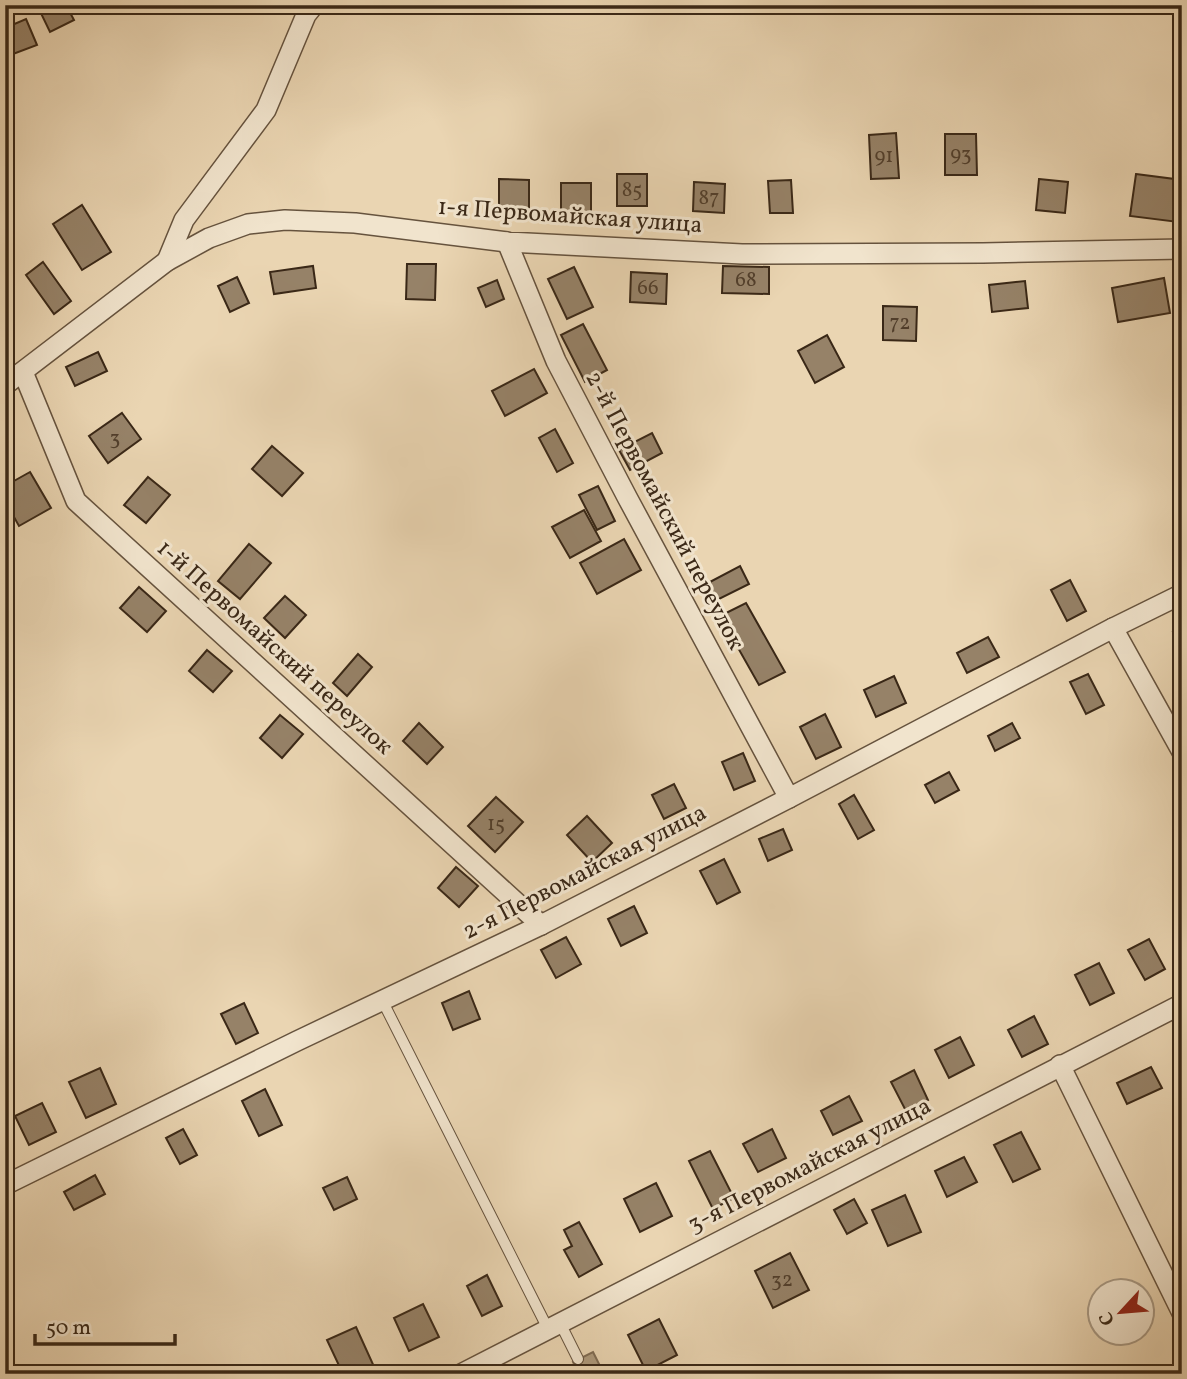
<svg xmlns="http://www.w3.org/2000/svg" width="1187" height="1379" viewBox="0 0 1187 1379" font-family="Vollkorn,serif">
<rect width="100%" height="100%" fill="#ead5b2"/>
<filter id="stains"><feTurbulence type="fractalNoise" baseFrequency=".00286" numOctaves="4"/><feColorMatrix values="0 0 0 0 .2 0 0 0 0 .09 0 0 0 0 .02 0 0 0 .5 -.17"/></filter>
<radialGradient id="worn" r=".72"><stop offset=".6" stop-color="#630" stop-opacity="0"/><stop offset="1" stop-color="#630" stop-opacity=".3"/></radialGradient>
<polygon fill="#ae9a7d" stroke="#806c54" stroke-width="2" points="593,1352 604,1374 579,1374 573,1362"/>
<g fill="#968268" stroke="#3a2817" stroke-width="2">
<polygon points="37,5 66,5 74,20 50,32"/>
<polygon points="26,19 37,45 5,57 5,28"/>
<polygon points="896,133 899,178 871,179 869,135"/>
<polygon points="945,134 976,134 977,175 945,175"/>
<rect x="617" y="174" width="30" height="32"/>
<polygon points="1136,174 1182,180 1182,198 1178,222 1130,216"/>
<polygon points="499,179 529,180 529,212 499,211"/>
<polygon points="1039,179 1068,182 1065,213 1036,210"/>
<polygon points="791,180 793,213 770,213 768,181"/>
<polygon points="694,182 725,184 724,213 693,211"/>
<rect x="561" y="183" width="30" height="32"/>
<polygon points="82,205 111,252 82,270 53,224"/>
<polygon points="43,262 71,301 54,314 26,275"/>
<polygon points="407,264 436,264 435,300 406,299"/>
<polygon points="313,266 316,288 274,294 270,272"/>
<polygon points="723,266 769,267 769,294 722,293"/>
<polygon points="574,267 593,307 567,319 548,279"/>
<polygon points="631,272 667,274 666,304 630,302"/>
<polygon points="237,277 249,303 230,312 218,286"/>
<polygon points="1164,278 1170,313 1118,322 1112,288"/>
<polygon points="497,280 504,299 486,307 478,288"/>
<polygon points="1025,281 1028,308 992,312 989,285"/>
<polygon points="883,306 917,307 916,341 883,340"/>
<polygon points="583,324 607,370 585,382 561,335"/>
<polygon points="827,335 844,367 815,383 798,351"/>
<polygon points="98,352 107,371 75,386 66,367"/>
<polygon points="534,369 547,393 505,416 492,391"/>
<polygon points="122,413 141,439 108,463 89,436"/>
<polygon points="555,429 573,463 557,472 539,438"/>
<polygon points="652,433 662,453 630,470 619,450"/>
<polygon points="272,446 303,473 282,496 252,469"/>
<polygon points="30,472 51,508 19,526 5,501 5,486"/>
<polygon points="148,477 170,495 146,523 124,505"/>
<polygon points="598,486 615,521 597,530 579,495"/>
<polygon points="584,510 601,541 570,558 552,527"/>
<polygon points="624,539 641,570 597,594 580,563"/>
<polygon points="249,544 271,563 240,599 218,581"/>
<polygon points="740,566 749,584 717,600 708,583"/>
<polygon points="1070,580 1086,611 1067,621 1051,590"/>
<polygon points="139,587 166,611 147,632 120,608"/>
<polygon points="285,596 306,615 285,638 264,618"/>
<polygon points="746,603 785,672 759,685 720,616"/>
<polygon points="1182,627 1182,649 1173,632"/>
<polygon points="988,637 999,657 967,673 957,653"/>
<polygon points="207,650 232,671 213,692 189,671"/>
<polygon points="358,654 372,667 347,696 333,683"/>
<polygon points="1088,674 1104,705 1086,714 1070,682"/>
<polygon points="894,676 906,703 876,717 864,690"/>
<polygon points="825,714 841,747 816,759 800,727"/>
<polygon points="280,715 303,734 282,758 260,738"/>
<polygon points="419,723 443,747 427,764 403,741"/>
<polygon points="1012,723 1020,738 995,751 988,736"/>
<polygon points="743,753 755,781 734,790 722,762"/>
<polygon points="949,772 959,790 935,803 925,785"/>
<polygon points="674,784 686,808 664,819 652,795"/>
<polygon points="854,795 874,830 858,839 839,804"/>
<polygon points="496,797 523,822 495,852 468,826"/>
<polygon points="587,816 612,843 592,862 567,835"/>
<polygon points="783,829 792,850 768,861 759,839"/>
<polygon points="724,859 740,892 717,904 700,871"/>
<polygon points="456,867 478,886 459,907 438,888"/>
<polygon points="634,906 647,933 621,946 608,919"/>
<polygon points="1182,922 1182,941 1174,926"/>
<polygon points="566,937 581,964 556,978 541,950"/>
<polygon points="1149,939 1165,969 1145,980 1128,950"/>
<polygon points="1099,963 1114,993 1090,1005 1075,975"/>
<polygon points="469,991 480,1019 453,1030 442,1003"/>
<polygon points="244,1003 258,1033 236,1044 221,1014"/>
<polygon points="1034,1016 1048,1044 1022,1057 1008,1030"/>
<polygon points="960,1037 974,1065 949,1078 935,1050"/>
<polygon points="1151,1067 1162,1088 1127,1104 1117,1083"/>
<polygon points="100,1068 116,1104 86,1118 69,1082"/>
<polygon points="914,1070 928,1100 906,1111 891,1082"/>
<polygon points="265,1089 282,1125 259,1136 242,1101"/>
<polygon points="849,1096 862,1121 833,1135 821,1111"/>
<polygon points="42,1103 56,1132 29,1145 15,1116"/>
<polygon points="183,1129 197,1155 180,1164 166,1138"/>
<polygon points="772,1129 786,1158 758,1172 743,1144"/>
<polygon points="1021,1132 1040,1169 1013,1182 994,1145"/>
<polygon points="710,1151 734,1198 713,1209 689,1161"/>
<polygon points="964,1157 977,1182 947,1197 935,1171"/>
<polygon points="95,1175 105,1194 74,1210 64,1192"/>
<polygon points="347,1177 357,1199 334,1210 323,1188"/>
<polygon points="656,1183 672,1216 640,1232 624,1199"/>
<polygon points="905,1195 921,1232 888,1246 872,1210"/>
<polygon points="854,1199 867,1223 847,1234 834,1210"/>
<polygon points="579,1222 602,1264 579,1277 564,1250 572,1246 564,1230"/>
<polygon points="790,1253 809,1290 773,1308 755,1271"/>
<polygon points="487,1275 502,1306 482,1316 467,1286"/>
<polygon points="423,1304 439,1337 409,1351 394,1318"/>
<polygon points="659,1319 677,1355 646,1371 628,1335"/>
<polygon points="356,1327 376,1371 370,1374 343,1374 327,1340"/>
</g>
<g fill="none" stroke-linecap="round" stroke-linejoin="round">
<g stroke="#66533e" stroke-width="12">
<g id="lane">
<polyline points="382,1000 548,1329"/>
<polyline points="560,1323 578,1359"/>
</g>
</g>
<g stroke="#66533e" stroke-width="22">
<g id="street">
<polyline points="507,242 556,361 627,497 789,798"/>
<polyline points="167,261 184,220 266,110 306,15 314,5"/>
<polyline points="23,372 76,501 541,925"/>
<polyline points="5,385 167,261 209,238 248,224 285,220 355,223 507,242 742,254 983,253 1182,249"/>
<polyline points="1113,628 1182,752"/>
<polyline points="1060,1065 1182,1313"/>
<polyline points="5,1185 297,1041 541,925 789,798 1113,628 1182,594"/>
<polyline points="461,1374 1182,1004"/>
</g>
</g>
<use href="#lane" stroke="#f1e4cd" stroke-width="10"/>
<use href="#street" stroke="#f1e4cd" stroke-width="19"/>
</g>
<g text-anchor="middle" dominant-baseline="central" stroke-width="6" stroke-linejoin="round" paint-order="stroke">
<g font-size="21" fill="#513e2b">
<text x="961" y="154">93</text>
<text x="884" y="156">91</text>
<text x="632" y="190">85</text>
<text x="709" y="198">87</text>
<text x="746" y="280">68</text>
<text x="648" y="288">66</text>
<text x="900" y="323">72</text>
<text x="115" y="438">3</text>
<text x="496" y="824">15</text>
<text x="782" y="1280">32</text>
</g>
<g font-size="24" fill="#3a2817" stroke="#f1e4cd">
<text transform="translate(570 217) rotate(4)">1-я Первомайская улица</text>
<text transform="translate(664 511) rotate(62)">2-й Первомайский переулок</text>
<text transform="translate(274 648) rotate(42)">1-й Первомайский переулок</text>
<text transform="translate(585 873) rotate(-27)">2-я Первомайская улица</text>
<text transform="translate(810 1166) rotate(-27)">3-я Первомайская улица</text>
</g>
</g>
<rect width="1187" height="1379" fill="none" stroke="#ead5b2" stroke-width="28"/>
<rect x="7" y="7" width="1173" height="1365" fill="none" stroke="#3a2817" stroke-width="3.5"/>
<rect x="14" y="14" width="1159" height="1351" fill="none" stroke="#3a2817" stroke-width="2"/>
<g transform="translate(1121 1312) rotate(244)"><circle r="33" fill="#f1e4cd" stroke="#a89984" stroke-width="2"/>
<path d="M0-5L12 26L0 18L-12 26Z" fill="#8f2418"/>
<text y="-10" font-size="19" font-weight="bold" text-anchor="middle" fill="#3a2817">С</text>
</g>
<path d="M35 1334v10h140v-10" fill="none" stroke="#3a2817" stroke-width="3.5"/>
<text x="46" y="1334" font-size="21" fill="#3a2817" stroke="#f1e4cd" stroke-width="5" paint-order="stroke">50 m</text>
<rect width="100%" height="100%" filter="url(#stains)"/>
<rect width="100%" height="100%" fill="url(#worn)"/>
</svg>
